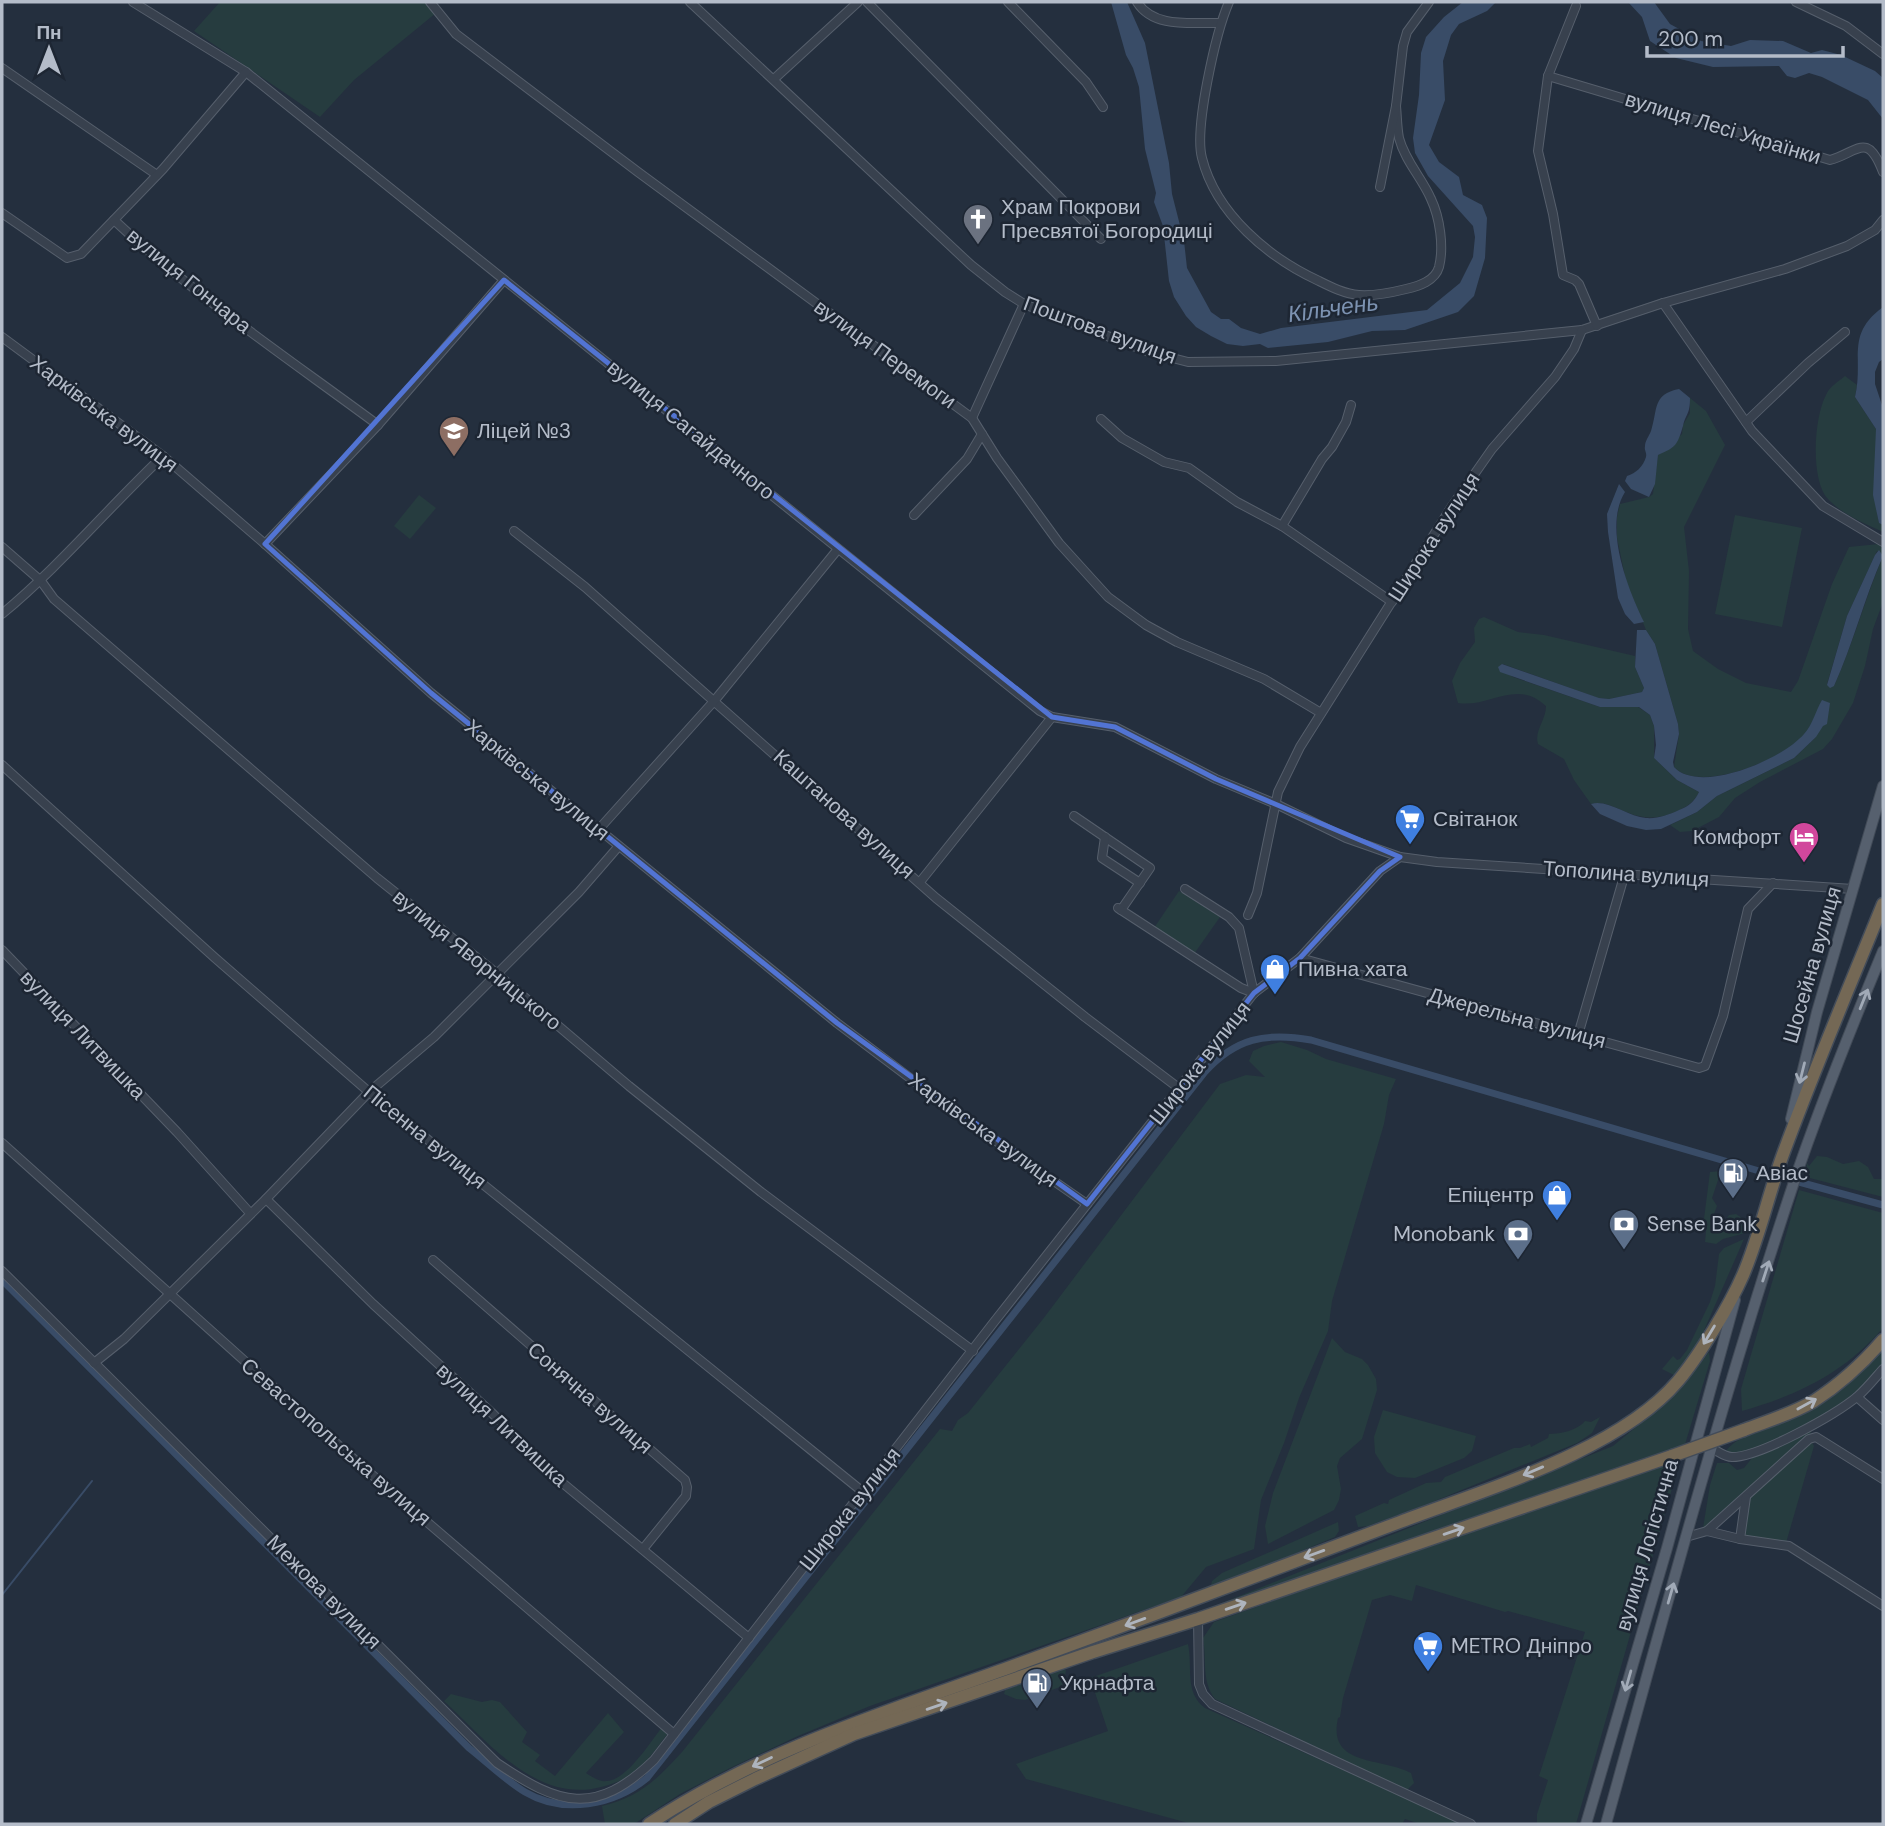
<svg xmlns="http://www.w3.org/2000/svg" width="1885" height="1826" viewBox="0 0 1885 1826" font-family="'DM Sans',sans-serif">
<rect width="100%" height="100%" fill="#242f3e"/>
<g fill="#263c3f" fill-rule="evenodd">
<polygon points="220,2 427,2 436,13 354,80 320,117 194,31"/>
<path d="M1845,376L1857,385L1855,397L1876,429L1877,513L1879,523L1883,525V532C1864,523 1843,515 1828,499C1810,480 1814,417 1826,395C1830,386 1838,382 1845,376Z"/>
<path d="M1690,398L1706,411L1725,445L1684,527L1689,571L1688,629L1693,651L1718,669L1746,683L1791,692L1798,681L1832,584L1849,547L1879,544L1883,550V602L1873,629L1865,666L1853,703L1832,739L1823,749L1760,782L1735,798L1719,817L1692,831L1680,832L1670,825L1697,812L1717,796L1794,758L1816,737V714C1813,722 1808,730 1802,737C1781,760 1699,794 1674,767L1679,734L1678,724L1655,644L1646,630L1626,581L1617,538V517L1620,504L1649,497L1653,494L1658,455L1682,434L1683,425L1690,413ZM1877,551L1883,556C1865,599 1853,644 1834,686L1827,684L1847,616Z"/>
<polygon points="419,495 436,508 410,539 394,526"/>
<polygon points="1735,515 1802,528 1782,627 1715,614"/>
<path d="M1484,617L1518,632L1544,635L1635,656V667L1644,688L1642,692L1609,699L1598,698L1503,664L1499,667L1513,677L1600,707H1638L1650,715L1654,726V758L1677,780L1699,792C1694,803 1686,807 1675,812C1634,830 1614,797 1591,804L1574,780L1564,759L1538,744C1534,731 1546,720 1546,706C1516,678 1490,708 1458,703L1452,681L1460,663L1475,642L1474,628L1479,619Z"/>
<polygon points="1179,891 1220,917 1194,954 1154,928"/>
<path d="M1281,1042L1307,1050L1326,1059L1396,1079L1389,1095L1384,1124L1332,1301L1328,1331L1299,1398L1284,1443L1261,1500L1254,1549L1206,1567L1181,1597L870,1706L798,1736L732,1767L680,1794L634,1824H605L602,1806C640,1797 656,1780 682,1752L940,1429L952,1431L958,1420L968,1413L1043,1319L1220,1084L1246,1075L1265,1077L1249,1061L1253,1051L1264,1046Z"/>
<polygon points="1817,1156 1827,1157 1843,1164 1859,1161 1868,1167 1874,1179 1883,1179 1883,1197 1806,1177 1807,1163 1809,1166"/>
<polygon points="1721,1171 1712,1198 1717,1206 1711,1222 1722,1225 1729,1215 1736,1214 1745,1220 1747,1229 1745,1233 1723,1239 1716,1244 1705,1242 1707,1221 1704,1219 1710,1172"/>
<path d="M1799,1190L1883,1213V1328C1844,1373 1798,1395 1742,1411L1741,1389Z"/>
<polygon points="1744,1239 1695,1351 1676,1376 1662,1369 1673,1356 1677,1360 1680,1359 1687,1350 1710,1302 1715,1286 1719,1254 1724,1248"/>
<polygon points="1332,1338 1345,1352 1362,1359 1368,1365 1376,1379 1377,1390 1362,1439 1340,1458 1337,1466 1341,1489 1339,1500 1334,1510 1268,1544 1265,1526 1273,1493"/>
<path d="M1883,1347V1364C1876,1372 1869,1381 1861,1388C1838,1408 1773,1446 1742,1452C1737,1453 1732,1452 1726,1451C1737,1436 1757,1433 1773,1426C1817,1410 1849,1377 1883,1347Z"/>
<path d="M1709,1352L1710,1361L1677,1471L1576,1824H1537V1814L1548,1780L1539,1776L1585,1632L1508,1611L1505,1612L1416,1585L1412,1601L1390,1595L1372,1600L1343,1698L1340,1717L1338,1718C1327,1767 1382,1757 1411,1773L1414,1783L1407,1790L1215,1699C1201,1681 1207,1659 1203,1638L1214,1622L1463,1533L1675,1462L1674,1449L1222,1605H1217L1613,1446C1649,1417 1681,1388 1709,1352Z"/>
<polygon points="1383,1410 1476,1436 1472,1451 1464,1458 1415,1478 1397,1477 1387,1472 1375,1453 1374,1437"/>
<path d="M1600,1417L1592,1433L1577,1443L1430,1503L1368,1526L1358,1527L1355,1516L1384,1503L1388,1504L1389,1500L1426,1483L1441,1482L1445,1477L1514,1448H1520L1530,1444L1531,1447L1548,1438L1549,1434C1561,1434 1578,1430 1585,1421L1591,1422Z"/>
<polygon points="1814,1427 1810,1434 1706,1528 1703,1528 1710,1485 1717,1463 1729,1463 1737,1470 1744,1468 1752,1458"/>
<polygon points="1811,1441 1814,1446 1786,1543 1744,1537 1750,1498"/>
<polygon points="1338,1522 1339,1531 1335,1537 1212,1588 1211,1585 1212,1581 1222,1573"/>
<path d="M1188,1644C1193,1668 1184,1692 1205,1708L1463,1824H1420L1405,1819L1402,1824H1192L1026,1779L1016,1764L1108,1731L1090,1678Z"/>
<polygon points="1063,1669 1066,1670 1064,1683 1060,1687 1025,1700 1016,1699 1004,1694 1005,1690"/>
<path d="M451,1694L482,1702L492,1700L500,1702L527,1732L522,1742L540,1755L535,1761L555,1776L608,1713L624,1732L586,1773C592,1777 599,1782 607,1781C627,1780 651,1741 663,1726L670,1731C660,1743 651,1757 640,1768C628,1779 616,1783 601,1787C536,1804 486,1740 444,1701Z"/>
</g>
<g fill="#394c67">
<polygon points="1111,2 1127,2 1145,43 1169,163 1172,194 1184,241 1187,268 1211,312 1221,319 1229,319 1241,328 1260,334 1281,328 1427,310 1460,283 1473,257 1475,237 1473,226 1428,176 1415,153 1413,138 1419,95 1421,53 1426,37 1444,17 1463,2 1496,2 1487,11 1459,24 1451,35 1443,61 1445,100 1429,145 1439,162 1459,177 1463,195 1482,205 1487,218 1485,258 1474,296 1458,312 1405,330 1372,331 1328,342 1268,348 1260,344 1243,346 1227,344 1211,336 1196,327 1186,316 1174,297 1169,281 1163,226 1154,202 1156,193 1145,149 1139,87 1133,68 1126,55"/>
<polygon points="1628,2 1654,2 1670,24 1701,41 1731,46 1750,40 1783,41 1811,53 1822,50 1841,55 1875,71 1883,78 1883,119 1868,100 1822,77 1809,73 1795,78 1787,76 1779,66 1713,67 1676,58 1650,41 1642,17"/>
<path d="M1883,307V359L1879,362L1875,372V384L1883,408V525L1879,523L1873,495L1876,429L1855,397C1864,358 1845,335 1883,307Z"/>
<path d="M1679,389L1690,398C1690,415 1686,413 1683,426C1677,446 1676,447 1658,455L1655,484L1649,497L1631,489L1625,481L1627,476C1636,473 1643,467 1646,457C1647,452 1644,451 1645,446C1645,441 1649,436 1651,431C1658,410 1652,394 1679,389Z"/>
<path d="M1619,484L1625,492C1603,527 1628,589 1644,622L1634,624L1625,614L1618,598L1608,532L1607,514Z"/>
<path d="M1879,550L1883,556C1864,599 1853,644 1834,686L1830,688L1827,685L1847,616L1875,555Z"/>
<path d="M1637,630H1646L1655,644L1678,724L1679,734L1673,762L1674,767C1700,795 1783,759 1804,734C1813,724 1815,712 1822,700L1830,703L1827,724L1823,726L1816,737L1794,758L1717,796L1697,812L1661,829L1646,830L1627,826L1600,814L1591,804C1608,799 1628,817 1646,818C1657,819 1668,815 1679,810C1689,806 1694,802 1699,792L1677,780L1654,758L1656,745L1654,726L1650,715L1639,707H1600L1500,672L1498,667L1502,664L1599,698L1609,699L1642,692L1644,688L1635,667Z"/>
</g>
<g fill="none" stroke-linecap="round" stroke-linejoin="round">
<polyline stroke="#394c67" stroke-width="2" points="2,1595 92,1481"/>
<g stroke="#394c67" stroke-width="7">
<polyline points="1799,1182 1883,1205"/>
<path d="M2,1280L469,1748C487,1762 505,1780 525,1792C564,1815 614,1805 647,1778L1204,1073C1235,1038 1266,1032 1311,1040L1766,1173"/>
</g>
<g stroke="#565f6c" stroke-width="10">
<g id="minor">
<polyline points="133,2 246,72 1040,711 1052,717 1115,727 1216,779 1276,804 1346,838 1400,857 1437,862 1853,889"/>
<polyline points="430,2 456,34 638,172 972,418 997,458 1059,543 1108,597 1146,625 1177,642 1264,679 1321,713"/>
<polyline points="690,2 971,265 1005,292 1024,304 1149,352 1188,362 1276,361 1582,330 1663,303 1785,269 1847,246 1875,230 1883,220"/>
<polyline points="867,2 1101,239"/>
<polyline points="1008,2 1086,82 1103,107"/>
<path d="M1137,2C1154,29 1192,22 1220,23"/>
<path d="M1229,2C1216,32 1194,128 1202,158C1216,214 1269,258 1319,281C1331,287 1345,294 1359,295C1375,296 1390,293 1406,289C1419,286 1435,281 1439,267C1444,247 1440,218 1431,199C1422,178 1405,161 1399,138C1397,128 1397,116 1396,106"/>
<polyline points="1796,2 1846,26 1883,54"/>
<polyline points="1576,6 1548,76 1538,151 1553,214 1563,275 1575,280 1579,284 1597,326"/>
<polyline points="2,68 157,175"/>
<path d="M1548,76L1830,160C1857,153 1867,130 1883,172"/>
<polyline points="774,79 858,2"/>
<polyline points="1380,187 1396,106 1403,46 1407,32 1429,2"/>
<polyline points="2,213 67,258 81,254 163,169 246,72"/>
<path d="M114,220C195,296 289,359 378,425"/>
<polyline points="1663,303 1752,431 1823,506 1883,542"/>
<polyline points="2,337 163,456 265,544 431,693 837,1023 963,1118 1087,1204"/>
<polyline points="972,418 1024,304"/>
<polyline points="1101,419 1122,438 1164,462 1189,468 1237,502 1282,526 1392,602"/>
<polyline points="1746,422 1808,363 1845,332"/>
<polyline points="914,515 967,459 982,434"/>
<polyline points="1282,526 1322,459 1332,447 1346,422 1351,405"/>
<polyline points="514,531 585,587 936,898 1085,1017 1180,1089"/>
<polyline points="265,544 378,425 504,280"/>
<polyline points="2,547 41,581 54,599 377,878 496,973 629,1086 761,1192 973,1351"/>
<path d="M2,614C60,566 108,508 163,456"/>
<polyline points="2,765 214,957 369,1092 863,1492"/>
<polyline points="1074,816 1150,868 1121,910"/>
<polyline points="599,829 715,700 838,549"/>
<polyline points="1105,837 1102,858 1140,883"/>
<polyline points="920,882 1052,717"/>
<polyline points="1185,889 1229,917 1239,928 1254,993"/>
<polyline points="1118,908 1241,988 1254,993"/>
<polyline points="1248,915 1257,893 1278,792 1300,747 1452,506 1492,449 1555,377 1574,349 1582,330"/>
<polyline points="2,950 177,1132 250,1213"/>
<polyline points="1300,958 1699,1068 1705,1066 1723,1016 1748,909 1773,883"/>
<polyline points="1578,1035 1625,873"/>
<polyline points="2,1143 356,1461 674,1734"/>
<polyline points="266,1199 373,1304 493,1414 553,1475 749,1638"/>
<polyline points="433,1260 685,1480 687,1487 686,1496 643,1549"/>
<path d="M2,1271L497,1763C559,1805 595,1817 654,1760L994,1322L1254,993L1300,958L1380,871L1400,857"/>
<polyline points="94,1363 124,1339 266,1199 369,1092 434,1037 579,892 618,847"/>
<polyline points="1857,1397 1883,1420"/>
<path d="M1713,1449C1719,1452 1725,1457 1732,1457C1760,1457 1835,1415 1858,1396C1867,1388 1875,1378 1883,1369"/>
<polyline points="1707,1531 1809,1439 1816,1437 1883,1479"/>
<polyline points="1686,1537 1707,1531 1740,1539 1789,1546 1883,1606"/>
<polyline points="1740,1539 1746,1497"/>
<polyline points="1198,1619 1199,1684 1203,1694 1212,1704 1471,1824"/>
</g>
</g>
<g stroke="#414a57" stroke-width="12">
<g id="major">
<polyline points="1791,1119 1817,1012 1883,786"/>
<polyline points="1586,1824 1667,1548 1735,1300"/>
<path d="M1606,1824C1666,1608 1724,1391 1795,1179C1821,1102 1852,1026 1883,951"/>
</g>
</g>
<g stroke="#434c59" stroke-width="15">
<g id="highway">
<path d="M1744,1430C1767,1421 1792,1414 1814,1401C1839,1385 1864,1362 1883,1340"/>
<path d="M649,1824C758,1752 883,1713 1005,1669C1137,1621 1269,1572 1400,1522C1484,1490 1620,1450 1678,1381C1699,1356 1730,1305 1743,1275C1759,1238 1768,1196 1782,1157C1813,1072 1849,988 1883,904"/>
<polyline points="675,1824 709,1802 755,1779 854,1734 1093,1652 1198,1619 1672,1456"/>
</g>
</g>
<use href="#minor" stroke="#38414e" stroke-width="8"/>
<use href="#major" stroke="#56606e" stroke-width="10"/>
<use href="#highway" stroke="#746855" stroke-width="12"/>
<g stroke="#434c59" stroke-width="15" stroke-linecap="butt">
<polyline id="highway-bridge" points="1672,1456 1744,1430"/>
</g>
<use href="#highway-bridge" stroke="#746855" stroke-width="12"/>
</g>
<defs><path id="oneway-shaft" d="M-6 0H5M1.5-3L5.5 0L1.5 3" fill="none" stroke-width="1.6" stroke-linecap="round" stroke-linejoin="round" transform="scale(1.75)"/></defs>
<g stroke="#a1aab7">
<use href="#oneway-shaft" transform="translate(1864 999) rotate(-68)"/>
<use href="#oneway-shaft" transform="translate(1802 1073) rotate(104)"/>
<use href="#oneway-shaft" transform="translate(1766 1271) rotate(-72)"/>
<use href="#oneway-shaft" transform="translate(1671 1593) rotate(-74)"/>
<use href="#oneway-shaft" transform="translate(1628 1681) rotate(106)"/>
</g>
<g stroke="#aeb4bd">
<use href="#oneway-shaft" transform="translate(1709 1335) rotate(121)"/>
<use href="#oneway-shaft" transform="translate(1807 1404) rotate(-29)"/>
<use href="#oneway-shaft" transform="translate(1533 1471) rotate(157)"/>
<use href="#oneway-shaft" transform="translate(1454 1531) rotate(-19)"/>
<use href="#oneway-shaft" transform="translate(1314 1554) rotate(160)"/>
<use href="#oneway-shaft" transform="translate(1236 1606) rotate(-19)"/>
<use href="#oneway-shaft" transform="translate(1135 1622) rotate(160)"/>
<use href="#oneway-shaft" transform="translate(937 1706) rotate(-19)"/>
<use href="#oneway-shaft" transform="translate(762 1762) rotate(154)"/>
</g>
<path fill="none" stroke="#5274d3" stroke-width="5" stroke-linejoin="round" d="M504,280L1052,717L1115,727L1216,779L1400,857L1380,871L1300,958L1254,993L1087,1204L837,1023L431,693L265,544Z"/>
<defs>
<g id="church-pin" transform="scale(1.575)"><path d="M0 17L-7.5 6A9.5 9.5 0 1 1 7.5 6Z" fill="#6b7280" stroke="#1d2633"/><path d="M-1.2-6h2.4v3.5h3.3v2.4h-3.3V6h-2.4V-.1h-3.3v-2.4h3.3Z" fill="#fff"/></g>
<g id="school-pin" transform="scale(1.575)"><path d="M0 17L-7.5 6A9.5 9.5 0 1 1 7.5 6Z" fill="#8d6e63" stroke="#1d2633"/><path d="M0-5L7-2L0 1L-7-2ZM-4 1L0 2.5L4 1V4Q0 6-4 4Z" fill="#fff"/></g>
<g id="supermarket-pin" transform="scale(1.575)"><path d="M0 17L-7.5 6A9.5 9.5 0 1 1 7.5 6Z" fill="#3f7fe0" stroke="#1d2633"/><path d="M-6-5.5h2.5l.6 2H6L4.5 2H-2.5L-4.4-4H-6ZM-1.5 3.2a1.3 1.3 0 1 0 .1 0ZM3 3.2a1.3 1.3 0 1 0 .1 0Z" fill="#fff"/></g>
<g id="hotel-pin" transform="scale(1.575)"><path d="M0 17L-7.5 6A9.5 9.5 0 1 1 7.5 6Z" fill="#d1479c" stroke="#1d2633"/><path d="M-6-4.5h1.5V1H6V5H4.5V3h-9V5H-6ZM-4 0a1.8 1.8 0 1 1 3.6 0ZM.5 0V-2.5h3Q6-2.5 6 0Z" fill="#fff"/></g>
<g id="shop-pin" transform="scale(1.575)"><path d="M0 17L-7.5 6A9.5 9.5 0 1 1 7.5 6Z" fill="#3f7fe0" stroke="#1d2633"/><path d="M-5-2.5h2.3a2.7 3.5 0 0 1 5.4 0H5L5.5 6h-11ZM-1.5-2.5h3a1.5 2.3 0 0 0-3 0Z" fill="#fff"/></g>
<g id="fuel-pin" transform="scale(1.575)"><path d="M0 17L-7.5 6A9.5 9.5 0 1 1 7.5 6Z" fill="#5c6f8a" stroke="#1d2633"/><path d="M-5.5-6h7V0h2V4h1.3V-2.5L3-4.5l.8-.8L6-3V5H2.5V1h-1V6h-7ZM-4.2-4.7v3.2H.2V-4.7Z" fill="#fff"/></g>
<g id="bank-pin" transform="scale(1.575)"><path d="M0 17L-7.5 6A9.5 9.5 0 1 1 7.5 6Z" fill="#5c6f8a" stroke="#1d2633"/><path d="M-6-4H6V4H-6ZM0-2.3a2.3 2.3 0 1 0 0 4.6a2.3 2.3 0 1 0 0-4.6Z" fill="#fff"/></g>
</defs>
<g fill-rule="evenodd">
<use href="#church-pin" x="978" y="219"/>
<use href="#school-pin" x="454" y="431"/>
<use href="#supermarket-pin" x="1410" y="819"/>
<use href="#hotel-pin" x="1804" y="837"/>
<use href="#shop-pin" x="1275" y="969"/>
<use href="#fuel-pin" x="1733" y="1173"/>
<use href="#shop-pin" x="1557" y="1195"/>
<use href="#bank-pin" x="1624" y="1224"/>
<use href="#bank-pin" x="1518" y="1234"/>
<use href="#supermarket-pin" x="1428" y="1646"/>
<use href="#fuel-pin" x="1037" y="1683"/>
</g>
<g text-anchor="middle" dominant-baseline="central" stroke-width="5" stroke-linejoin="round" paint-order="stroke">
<g font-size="21" fill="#b4bcc9" stroke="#1d2633">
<text transform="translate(1723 128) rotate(17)">вулиця Лесі Українки</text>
<text transform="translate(189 281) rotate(39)">вулиця Гончара</text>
<text transform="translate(1100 330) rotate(20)">Поштова вулиця</text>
<text transform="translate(885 354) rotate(36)">вулиця Перемоги</text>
<text transform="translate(104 414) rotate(37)">Харківська вулиця</text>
<text transform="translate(691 430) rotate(39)">вулиця Сагайдачного</text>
<text transform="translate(1434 537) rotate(-57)">Широка вулиця</text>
<text transform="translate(537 780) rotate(39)">Харківська вулиця</text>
<text transform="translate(844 814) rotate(42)">Каштанова вулиця</text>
<text transform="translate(1626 874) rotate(4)">Тополина вулиця</text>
<text transform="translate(477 960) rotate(39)">вулиця Яворницького</text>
<text transform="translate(1812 965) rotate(-74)">Шосейна вулиця</text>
<text transform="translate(1517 1018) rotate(15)">Джерельна вулиця</text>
<text transform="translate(83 1035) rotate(46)">вулиця Литвишка</text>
<text transform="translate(1200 1063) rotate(-52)">Широка вулиця</text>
<text transform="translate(983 1130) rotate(36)">Харківська вулиця</text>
<text transform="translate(425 1137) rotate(39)">Пісенна вулиця</text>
<text transform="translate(590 1398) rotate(41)">Сонячна вулиця</text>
<text transform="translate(502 1425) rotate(43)">вулиця Литвишка</text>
<text transform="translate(336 1442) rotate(41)">Севастопольська вулиця</text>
<text transform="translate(850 1509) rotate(-52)">Широка вулиця</text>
<text transform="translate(1647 1545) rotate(-74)">вулиця Логістична</text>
<text transform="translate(324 1592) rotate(45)">Межова вулиця</text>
</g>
<g font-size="21" fill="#b4bcc9" stroke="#1d2633" text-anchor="start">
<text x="1001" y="207">Храм Покрови<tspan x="1001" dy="24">Пресвятої Богородиці</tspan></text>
<text x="477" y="431">Ліцей №3</text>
<text x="1433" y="819">Світанок</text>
<text x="1781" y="837" text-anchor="end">Комфорт</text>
<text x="1298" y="969">Пивна хата</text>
<text x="1756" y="1173">Авіас</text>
<text x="1534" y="1195" text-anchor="end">Епіцентр</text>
<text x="1647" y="1224">Sense Bank</text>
<text x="1495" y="1234" text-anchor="end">Monobank</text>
<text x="1451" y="1646">METRO Дніпро</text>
<text x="1060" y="1683">Укрнафта</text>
</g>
<g font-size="23" font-style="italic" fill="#7c92b1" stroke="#1d2633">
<text transform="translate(1333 308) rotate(-8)">Кільчень</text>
</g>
</g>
<rect width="1885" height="1826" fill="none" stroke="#b4bcc9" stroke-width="7"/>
<g transform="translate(49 49)" stroke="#1d2633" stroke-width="5" paint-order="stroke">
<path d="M0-5L12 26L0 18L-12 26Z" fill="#b4bcc9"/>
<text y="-10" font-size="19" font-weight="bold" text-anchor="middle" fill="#b4bcc9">Пн</text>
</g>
<path d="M1647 46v10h196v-10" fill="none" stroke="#b4bcc9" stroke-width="3.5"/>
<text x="1658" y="46" font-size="21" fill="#b4bcc9" stroke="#1d2633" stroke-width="5" paint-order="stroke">200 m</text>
</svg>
